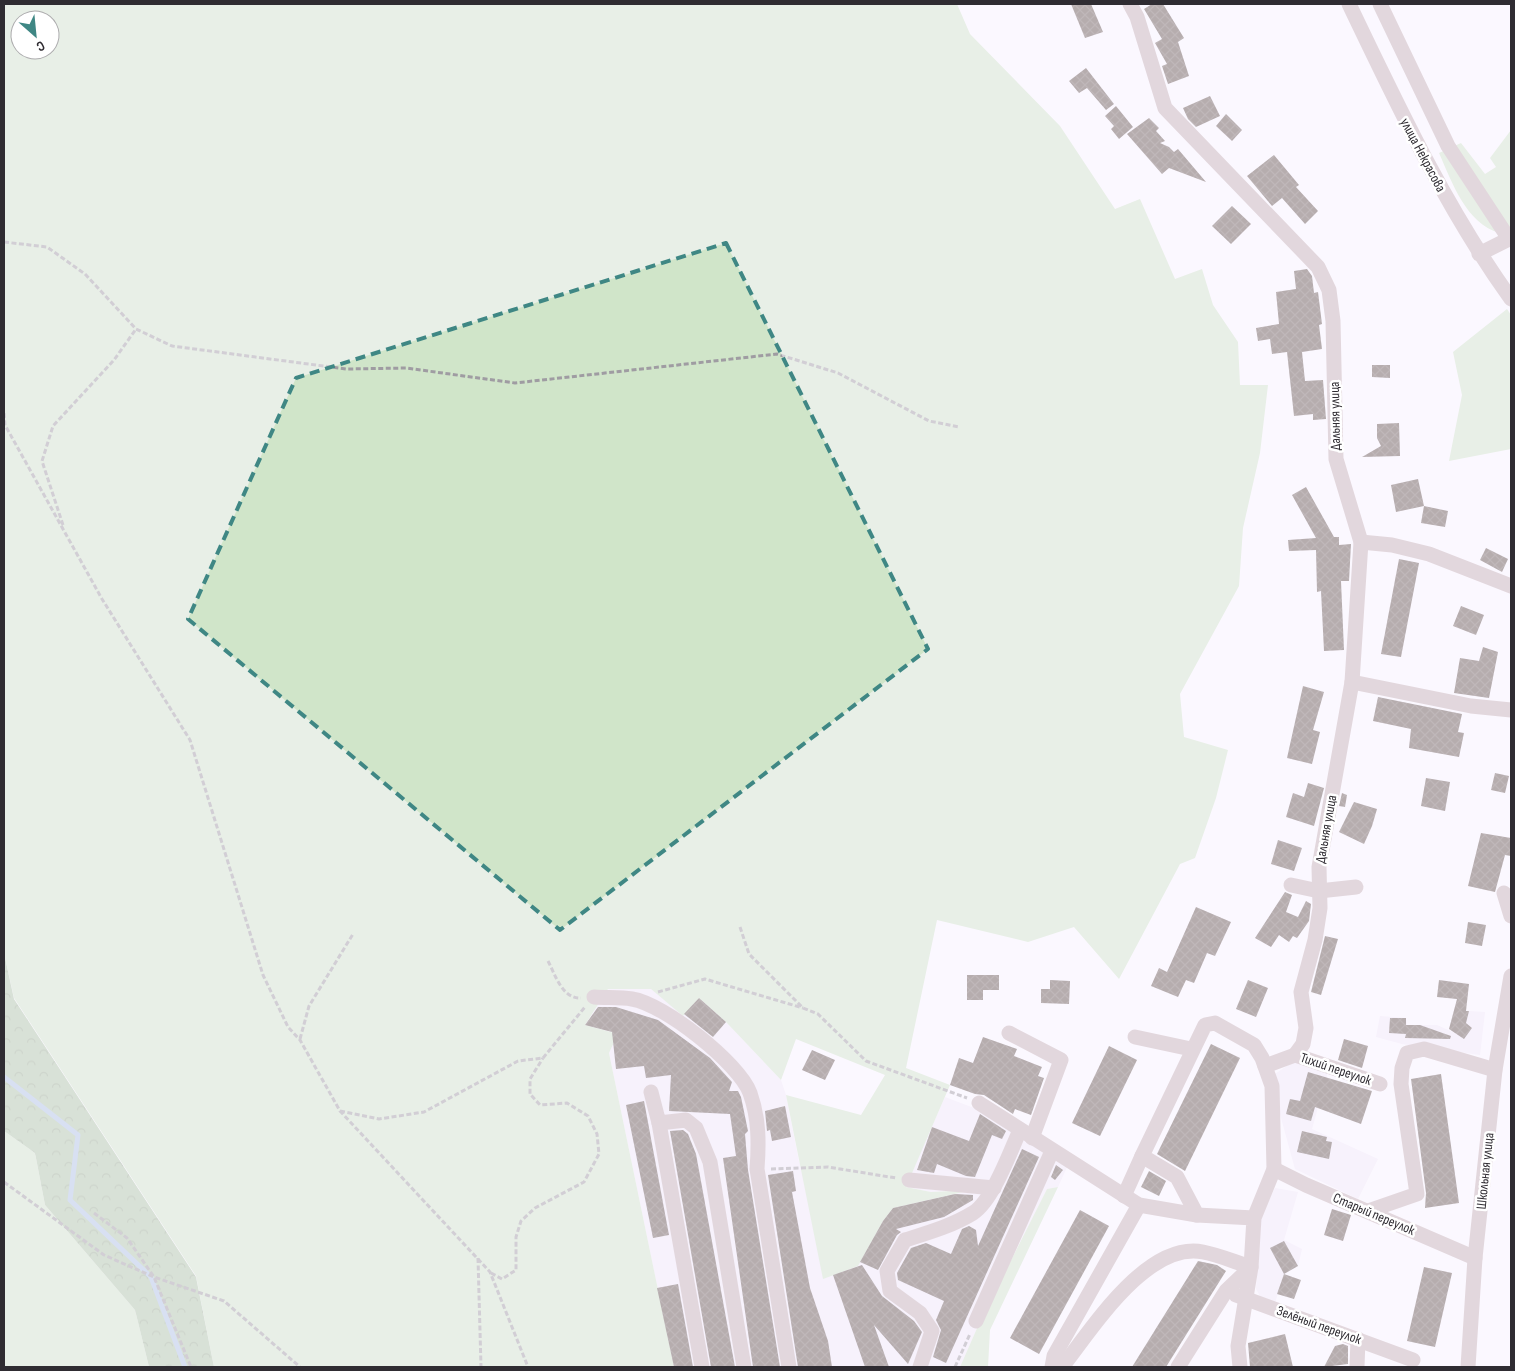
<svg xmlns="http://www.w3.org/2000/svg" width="1515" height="1371" viewBox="0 0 1515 1371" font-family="'Sofia Sans Condensed',sans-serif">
<defs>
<pattern id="forest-crowns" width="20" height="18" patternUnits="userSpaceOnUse" patternTransform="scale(1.25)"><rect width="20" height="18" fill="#aec6a6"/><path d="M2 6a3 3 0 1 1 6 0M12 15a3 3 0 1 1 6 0" fill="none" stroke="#96aa8f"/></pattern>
<pattern id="building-cross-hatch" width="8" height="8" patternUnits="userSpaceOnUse" patternTransform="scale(1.25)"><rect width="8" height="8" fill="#62524d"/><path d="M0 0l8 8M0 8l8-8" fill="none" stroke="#756864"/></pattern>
</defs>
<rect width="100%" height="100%" fill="#fbf8ff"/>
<g fill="#f1eaf8">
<polygon points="608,989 651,989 683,1015 699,998 726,1022 781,1080 786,1095 799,1162 883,1221 893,1208 968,1191 931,1192 905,1187 945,1097 974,1108 1068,1165 1058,1187 1047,1189 978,1326 960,1367 674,1367 609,1053 618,1034 585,1025"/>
<polygon points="1469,1011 1485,1012 1480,1055 1402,1044 1376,1037 1380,1016 1406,1018 1407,1025 1437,1025 1457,1034"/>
<polygon points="1294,1061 1328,1072 1312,1129 1378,1159 1358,1199 1295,1169 1280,1114 1275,1074"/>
<polygon points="1275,1188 1298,1192 1284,1240 1302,1249 1298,1266 1284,1274 1275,1303 1261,1298 1256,1289 1261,1216"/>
</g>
<g fill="#d0e5c9" fill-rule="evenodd">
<path d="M4,4H957L970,34L1060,126L1115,209L1140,199L1175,279L1202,269L1213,305L1238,342L1240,385H1268L1260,453L1243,528L1239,586L1180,694L1184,737L1228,750L1216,798L1195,858L1180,864L1119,979L1074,927L1028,942L937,920L906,1068L950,1085L906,1187L931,1192L972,1190L893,1208L883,1221L858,1266L823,1279L786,1095L861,1115L885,1075L796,1039L781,1080L726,1022L699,998L683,1016L651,989H608L585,1025L618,1034L609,1053L674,1367H214L196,1276L14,998L4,953ZM20,20H50V50H20Z"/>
<path d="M1511,130V228L1500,233C1466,224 1452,182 1439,153L1461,143L1485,174L1496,167L1490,158Z"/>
<polygon points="1507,309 1511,315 1511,449 1449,461 1462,395 1453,352"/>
<polygon points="4,1131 35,1153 45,1205 135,1310 149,1367 4,1367"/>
<polygon points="1058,1187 990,1330 988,1367 960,1367 978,1326 1047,1189"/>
</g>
<polygon fill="url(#forest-crowns)" points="4,953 14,999 196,1277 214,1367 149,1367 135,1310 45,1205 35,1153 4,1131"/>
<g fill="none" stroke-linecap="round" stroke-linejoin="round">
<polyline stroke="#adc3e3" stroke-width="5" points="4,1077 78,1135 70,1200 151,1277 185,1367"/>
</g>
<g fill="url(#building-cross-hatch)">
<polygon points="1071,4 1091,4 1103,32 1085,38"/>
<polygon points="1152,4 1163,4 1184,38 1178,42 1189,76 1168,84 1162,66 1167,64 1155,43 1162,39 1144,9"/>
<polygon points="1086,68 1114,104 1106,110 1087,88 1079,93 1069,81"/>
<polygon points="1210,96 1220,116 1196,127 1188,119 1183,108"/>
<polygon points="1116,106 1133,127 1119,139 1111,129 1114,126 1105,116"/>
<polygon points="1226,114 1242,130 1232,141 1216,126"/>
<polygon points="1149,118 1159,128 1156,131 1165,141 1160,143 1169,147 1174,152 1178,149 1206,182 1169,168 1162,174 1127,134"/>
<polygon points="1274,155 1299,185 1296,187 1318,211 1305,224 1282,198 1272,206 1247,176"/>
<polygon points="1232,206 1251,224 1231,244 1212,226"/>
<polygon points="1307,269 1312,276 1314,293 1318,292 1322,324 1319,325 1322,349 1302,352 1305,381 1323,380 1326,419 1313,420 1313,414 1294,416 1287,352 1272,354 1270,339 1258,341 1256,328 1279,324 1276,292 1296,289 1294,271"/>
<polygon points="1372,365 1390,365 1390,378 1372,377"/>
<polygon points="1399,423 1400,456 1362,457 1381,446 1377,438 1377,424"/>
<polygon points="1418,479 1424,506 1396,512 1391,485"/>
<polygon points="1306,487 1334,537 1339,537 1339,545 1351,544 1349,581 1341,581 1344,650 1324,651 1321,591 1317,592 1316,550 1289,551 1288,540 1316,538 1292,495"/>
<polygon points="1424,506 1448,511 1445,527 1421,523"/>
<polygon points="1486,548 1508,559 1502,572 1480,560"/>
<polygon points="1399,559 1419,563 1401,657 1381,654"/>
<polygon points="1461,606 1484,615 1476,635 1453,626"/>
<polygon points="1483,647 1498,652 1489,698 1454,693 1460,658 1479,661"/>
<polygon points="1303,686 1324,692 1313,730 1320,732 1312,764 1287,758"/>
<polygon points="1378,697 1462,714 1458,732 1464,733 1459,757 1409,748 1411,729 1373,721"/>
<polygon points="1495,773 1509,776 1505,793 1491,790"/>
<polygon points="1426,778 1450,782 1445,811 1421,806"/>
<polygon points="1308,783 1324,788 1314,826 1286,817 1293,793 1304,797"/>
<polygon points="1342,793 1347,795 1345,807 1339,806"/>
<polygon points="1354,802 1377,809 1372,826 1364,844 1339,832"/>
<polygon points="1481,833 1511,838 1511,856 1505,855 1495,892 1468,886"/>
<polygon points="1278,840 1302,848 1294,871 1271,864"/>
<polygon points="1285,892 1292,895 1286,912 1298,917 1306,901 1311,904 1309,921 1297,938 1293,936 1289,942 1279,935 1271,947 1255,938"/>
<polygon points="1196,907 1231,922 1215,956 1207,953 1194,983 1186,980 1178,997 1151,986 1159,968 1167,972"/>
<polygon points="1468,922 1486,925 1482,946 1465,943"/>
<polygon points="1325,936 1338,939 1321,995 1311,992"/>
<polygon points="967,975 999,975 999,990 983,990 983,1000 967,1000"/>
<polygon points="1050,980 1070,981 1069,1004 1041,1003 1041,989 1050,989"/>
<polygon points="1248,980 1268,988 1256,1017 1236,1009"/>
<polygon points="1439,980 1469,984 1466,1011 1469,1011 1466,1023 1472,1028 1464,1039 1449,1029 1457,999 1437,997"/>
<polygon points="699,998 726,1022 713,1037 684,1014"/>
<polygon points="598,1007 616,1007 658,1020 710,1058 732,1082 729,1091 738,1091 741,1097 748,1131 745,1134 748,1170 780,1367 753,1367 723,1158 736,1156 730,1114 669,1111 671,1075 646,1078 644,1066 616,1069 612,1032 585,1025"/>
<polygon points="1390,1018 1406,1018 1406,1025 1420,1025 1451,1036 1450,1039 1405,1038 1406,1034 1389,1033"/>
<polygon points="983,1037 1017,1049 1014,1056 1042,1067 1038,1076 1044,1078 1031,1115 1015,1109 1013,1114 984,1095 975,1094 950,1085 959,1058 973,1063"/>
<polygon points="1344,1039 1368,1046 1362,1068 1338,1060"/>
<polygon points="1211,1044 1240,1058 1185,1171 1157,1154"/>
<polygon points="1109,1046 1137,1060 1100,1136 1072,1123"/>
<polygon points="812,1050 835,1060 825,1080 802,1070"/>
<polygon points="1308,1072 1372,1091 1361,1124 1315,1107 1311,1121 1286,1114 1290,1099 1300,1101"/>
<polygon points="1441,1074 1459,1203 1425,1208 1426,1193 1411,1079"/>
<polygon points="644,1101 669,1235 653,1238 626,1105"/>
<polygon points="785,1106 791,1137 772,1141 770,1130 767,1131 765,1111"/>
<polygon points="980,1114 1006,1131 1002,1139 992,1135 975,1177 966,1176 937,1164 934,1173 917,1170 932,1127 969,1141"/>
<polygon points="683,1130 688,1134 696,1154 735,1367 711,1367 670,1131"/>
<polygon points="1302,1131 1327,1137 1326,1141 1332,1142 1329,1159 1297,1152"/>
<polygon points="1022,1149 1039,1157 946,1363 933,1357 941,1330 936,1320 944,1301 898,1280 897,1273 911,1248 926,1243 951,1254 962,1229 969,1226 976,1230 978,1246"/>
<polygon points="1056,1165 1063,1170 1055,1180 1051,1177"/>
<polygon points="793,1171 796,1191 792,1192 810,1288 828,1341 832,1367 798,1367 768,1175"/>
<polygon points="1149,1171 1166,1181 1159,1196 1141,1187"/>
<polygon points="955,1194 973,1195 973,1200 944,1217 896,1229 901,1232 897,1235 878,1270 860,1262 883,1221 893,1208"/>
<polygon points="1332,1209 1351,1215 1343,1241 1324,1235"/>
<polygon points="1080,1210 1109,1226 1039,1354 1010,1338"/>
<polygon points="1284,1241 1298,1266 1284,1274 1270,1248"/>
<polygon points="1198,1261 1217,1265 1226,1271 1166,1367 1132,1367"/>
<polygon points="862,1265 882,1296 914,1321 922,1332 908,1364 874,1325 889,1367 865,1367 833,1275"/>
<polygon points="1424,1267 1452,1273 1435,1347 1407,1341"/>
<polygon points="1284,1274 1301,1280 1294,1299 1277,1294"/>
<polygon points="678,1284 693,1367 674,1367 657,1288"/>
<polygon points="1285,1334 1293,1367 1250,1367 1248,1343"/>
<polygon points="1343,1344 1348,1346 1348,1364 1324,1367 1335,1346"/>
</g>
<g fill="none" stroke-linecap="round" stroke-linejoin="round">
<g stroke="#9f9ca2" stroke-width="3" stroke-dasharray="5 2.5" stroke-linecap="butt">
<polyline points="4,242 47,247 85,274 136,329 172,346 346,369 406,368 515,383 777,354 838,373 929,421 959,427"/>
<polyline points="4,413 5,425 102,599 190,740 263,975 288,1027 300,1040 340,1111 490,1272 528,1367"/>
<polyline points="63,525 42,461 53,426 114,360 136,329"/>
<polyline points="740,927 749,954 803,1008 818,1014 866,1061 967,1098"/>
<path d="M548,961C555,974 562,999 581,998"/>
<polyline points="658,992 705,979 803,1008"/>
<polyline points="300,1039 309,1006 353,934"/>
<polyline points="340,1111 379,1119 424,1112 518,1061 543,1058 585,1007"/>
<polyline points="771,1169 828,1167 896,1178"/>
<polyline points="4,1182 104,1255 154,1277 224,1301 300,1367"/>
<polyline points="94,1213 127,1238 154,1277 191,1367"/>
<polyline points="478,1258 481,1367"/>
<polyline points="491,1273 502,1279 516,1270 516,1237 521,1221 535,1208 584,1182 599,1154 597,1134 588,1116 567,1103 540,1105 530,1094 530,1079 543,1058"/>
<polyline points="955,1367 970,1334"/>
</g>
<g stroke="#c4b0b4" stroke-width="15">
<polyline points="1130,4 1137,17 1165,108 1318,267 1329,290 1333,321 1336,459 1361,542 1352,682 1319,867 1320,908 1315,940 1301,992 1306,1028 1303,1044 1295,1055"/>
<path d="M1349,4C1398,106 1445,207 1511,299"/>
<polyline points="1380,4 1448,146 1509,239"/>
<polyline points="1479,254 1511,238"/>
<polyline points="1361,542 1392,545 1429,554 1511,586"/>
<polyline points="1352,682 1471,706 1511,710"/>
<polyline points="1291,885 1319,891 1356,887"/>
<polyline points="1504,893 1511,916"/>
<path d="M594,997C606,998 620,997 632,999C664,1004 739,1063 750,1093C759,1118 759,1143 757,1169L789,1367"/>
<polyline points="1009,1033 1061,1060 1032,1138"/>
<polyline points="1135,1037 1191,1049"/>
<polyline points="1265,1066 1295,1055 1380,1084"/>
<polyline points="651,1092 659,1123 686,1120 696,1128 710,1162 744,1367"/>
<polyline points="979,1103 1139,1205 1197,1215"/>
<polyline points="659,1123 702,1367"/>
<polyline points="1274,1169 1306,1185 1475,1258"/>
<polyline points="909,1180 994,1188"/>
<polyline points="1124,1196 1142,1156"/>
<polyline points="1368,1211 1417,1194 1401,1084 1402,1068 1407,1053 1424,1049 1495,1070"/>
<polyline points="1236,1295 1413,1360"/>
<polyline points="976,1321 1052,1151"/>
<path d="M920,1367L932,1331L920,1313L890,1291L887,1271L905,1240C927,1233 952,1226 973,1213C993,1200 1010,1152 1020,1130"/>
<polyline points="1052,1367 1054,1356 1139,1205"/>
<path d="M1062,1367C1092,1329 1147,1241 1203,1252C1219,1255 1235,1262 1251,1267L1226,1291L1178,1367"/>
<polyline points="1240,1367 1238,1346 1251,1267 1254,1218 1274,1169 1272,1086 1262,1058 1254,1045 1215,1023 1205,1025 1142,1156 1177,1177 1197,1215 1254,1218"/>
<polyline points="1357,1367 1358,1339"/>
<polyline points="1468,1367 1475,1258 1495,1070 1511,976"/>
</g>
</g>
<path d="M0 0H1515V1371H0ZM726,243L928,649L560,930L188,619L296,378Z" fill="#fbf8ff" fill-opacity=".55" fill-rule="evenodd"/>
<path fill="none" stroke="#3f8784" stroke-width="4" stroke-dasharray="10 6" stroke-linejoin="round" d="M726,243L928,649L560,930L188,619L296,378Z"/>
<g text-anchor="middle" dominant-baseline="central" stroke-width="5" stroke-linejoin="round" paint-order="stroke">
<g font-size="14" fill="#2f2c32" stroke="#fff">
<text transform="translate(1423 155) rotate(62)">улица Некрасова</text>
<text transform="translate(1335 416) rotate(-91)">Дальняя улица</text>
<text transform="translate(1326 829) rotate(-80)">Дальняя улица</text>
<text transform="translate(1336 1069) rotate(19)">Тихий переулок</text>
<text transform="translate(1485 1171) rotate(-84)">Школьная улица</text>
<text transform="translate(1374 1214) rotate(23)">Старый переулок</text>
<text transform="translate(1319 1325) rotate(20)">Зелёный переулок</text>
</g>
</g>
<rect width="1515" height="1371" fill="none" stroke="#2f2c32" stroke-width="10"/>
<g transform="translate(35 35) rotate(153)"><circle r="24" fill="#ffffff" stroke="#acabad"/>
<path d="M0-4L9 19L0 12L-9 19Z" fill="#3f8784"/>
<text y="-8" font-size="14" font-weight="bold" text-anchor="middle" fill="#2f2c32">С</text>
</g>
</svg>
